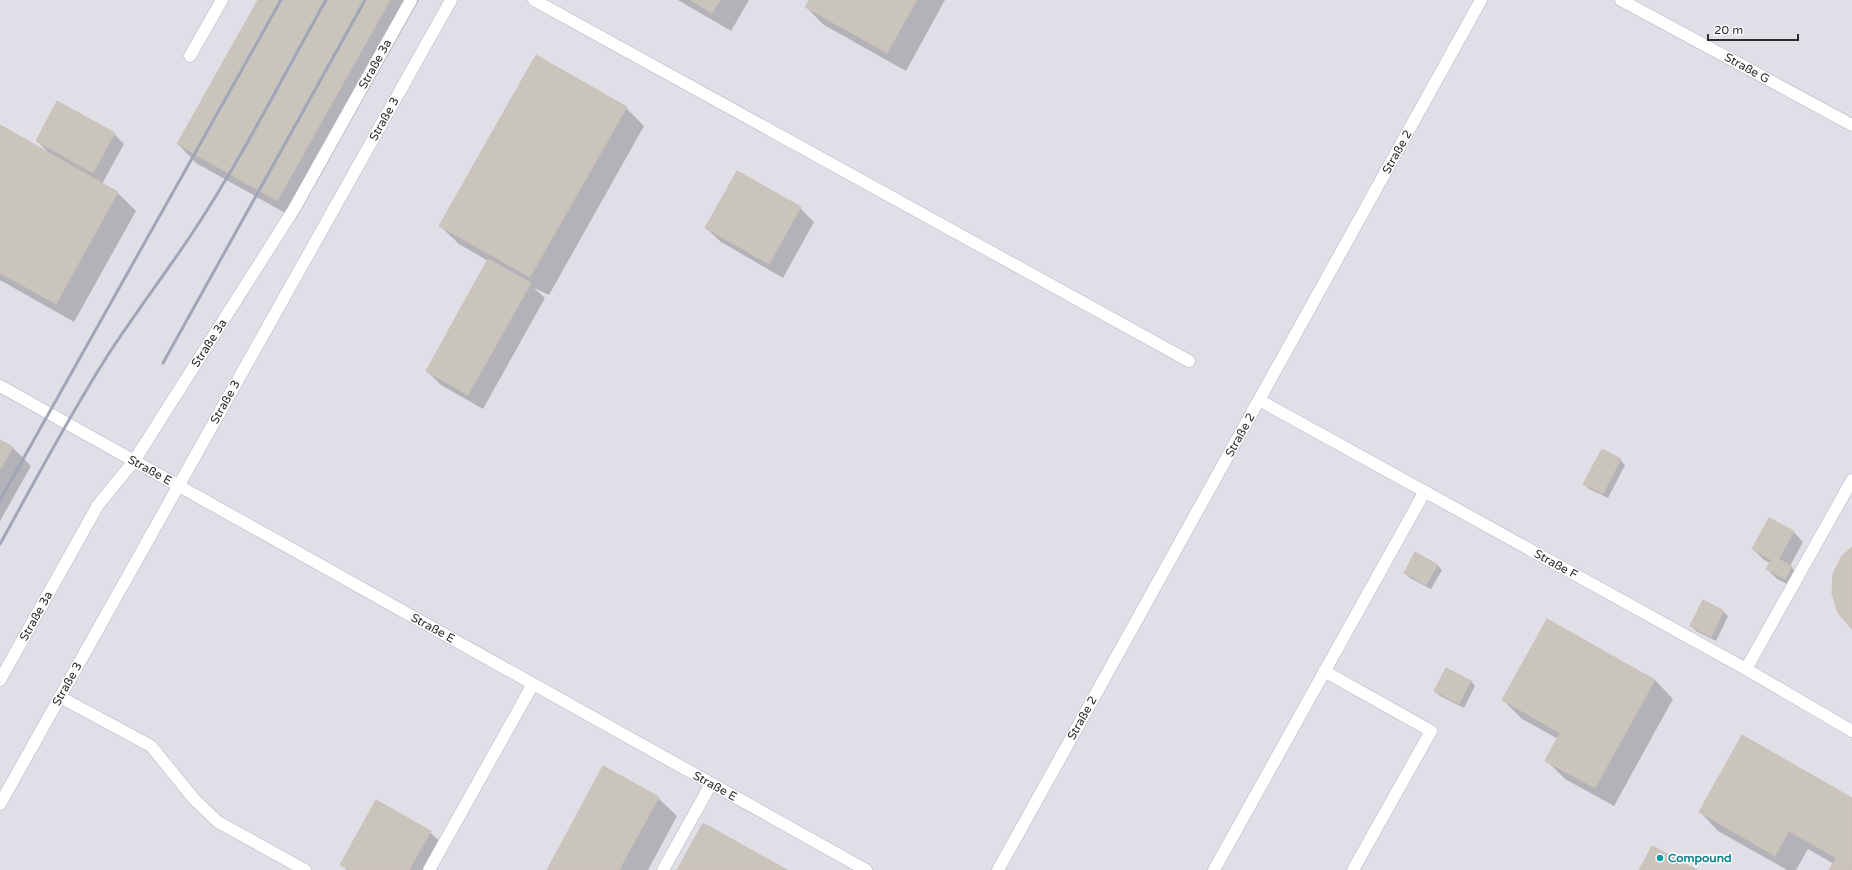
<svg xmlns="http://www.w3.org/2000/svg" width="1852" height="870" viewBox="0 0 1852 870" font-family="'Varela Round',sans-serif">
<rect width="100%" height="100%" fill="#efe5de"/>
<rect fill="#e0dfe7" x="0" y="0" width="1852" height="870"/>
<g fill="#0003">
<polygon points="259,0 419,0 296,219 196,163 178,144"/>
<polygon points="678,0 749,0 731,31"/>
<polygon points="810,0 945,0 906,71 824,25 806,7"/>
<polygon points="626,108 644,126 549,295 534,288 545,298 483,409 441,385 427,371 488,261 459,244 440,226"/>
<polygon points="0,127 49,153 37,141 114,134 124,144 102,184 118,193 136,211 74,322 0,280"/>
<polygon points="800,208 814,222 783,278 721,242 706,228"/>
<polygon points="0,441 12,447 31,466 0,521"/>
<polygon points="1620,460 1625,465 1608,498 1589,489 1584,484"/>
<polygon points="1794,532 1803,542 1790,566 1801,577 1795,588 1777,579 1767,569 1770,563 1763,559 1753,549"/>
<polygon points="1437,565 1442,570 1431,589 1410,578 1405,573"/>
<polygon points="1723,611 1728,616 1716,641 1696,631 1691,626"/>
<polygon points="1655,680 1673,699 1614,806 1565,779 1546,760 1558,739 1522,719 1503,700"/>
<polygon points="1471,681 1475,686 1464,708 1440,696 1435,691"/>
<polygon points="658,798 677,816 648,870 548,870"/>
<polygon points="1852,799 1852,870 1830,870 1834,864 1808,849 1796,870 1787,870 1718,831 1700,812"/>
<polygon points="377,802 430,832 445,847 432,870 347,870 341,864"/>
</g>
<g fill="#c9c4bc" stroke="#cbc1b7">
<polygon points="258,0 390,0 277,201 177,144"/>
<polygon points="690,0 720,0 712,13"/>
<polygon points="809,0 917,0 887,53 805,7"/>
<polygon points="536,55 627,107 530,277 439,226"/>
<polygon points="57,101 115,133 93,173 36,141"/>
<polygon points="0,125 118,192 56,304 0,273"/>
<polygon points="737,171 801,207 769,264 705,228"/>
<polygon points="488,259 531,283 468,395 426,371"/>
<polygon points="0,440 13,447 0,470"/>
<polygon points="1602,449 1621,459 1603,494 1583,484"/>
<polygon points="1769,518 1794,531 1779,559 1792,566 1785,579 1766,569 1771,560 1752,549"/>
<polygon points="1852,547 1852,629 1838,613 1832,594 1833,574 1842,556"/>
<polygon points="1415,552 1438,565 1426,585 1404,573"/>
<polygon points="1703,600 1724,611 1711,637 1690,626"/>
<polygon points="1547,619 1655,680 1595,788 1545,761 1560,733 1502,700"/>
<polygon points="1446,668 1471,681 1459,704 1434,691"/>
<polygon points="1742,735 1852,798 1852,870 1829,870 1836,858 1789,831 1775,856 1699,812"/>
<polygon points="603,766 659,797 619,870 547,870"/>
<polygon points="376,800 431,831 409,870 350,870 340,865"/>
<polygon points="703,823 787,870 677,870"/>
<polygon points="1652,846 1697,870 1639,870"/>
</g>
<g fill="none" stroke-linecap="round" stroke-linejoin="round">
<g stroke="#b2b6c1" stroke-width="13">
<g id="lane">
<polyline points="534,0 1189,361"/>
<polyline points="1621,0 1852,125"/>
<polyline points="190,56 222,0"/>
<polyline points="0,386 866,870"/>
<polyline points="1259,400 1746,669 1852,731"/>
<polyline points="1746,669 1852,480"/>
<polyline points="1324,671 1431,731 1353,870"/>
<polyline points="0,680 98,505 134,461 294,209 411,0"/>
<polyline points="60,697 151,746 194,799 218,822 305,870"/>
<polyline points="0,804 451,0"/>
<polyline points="429,870 533,684"/>
<polyline points="663,870 711,784"/>
<polyline points="998,870 1481,0"/>
<polyline points="1214,870 1425,491"/>
</g>
</g>
<use href="#lane" stroke="#fff" stroke-width="12"/>
<g stroke="#a0a6b8" stroke-width="3">
<polyline points="163,363 365,0"/>
<polyline points="0,500 281,0"/>
<path d="M0,544C35,481 68,418 106,358C133,316 163,277 191,235C241,160 282,78 326,0"/>
</g>
</g>
<circle fill="#0f9aa8" stroke="#fff" stroke-width="1.5" cx="1660" cy="858" r="4"/>
<g text-anchor="middle" dominant-baseline="central" stroke-width="3" stroke-linejoin="round" paint-order="stroke">
<g font-size="12" fill="#2c2c2c" stroke="#fff">
<text transform="translate(375 64) rotate(-61)">Straße 3a</text>
<text transform="translate(1747 68) rotate(29)">Straße G</text>
<text transform="translate(384 119) rotate(-61)">Straße 3</text>
<text transform="translate(1397 152) rotate(-61)">Straße 2</text>
<text transform="translate(209 343) rotate(-57)">Straße 3a</text>
<text transform="translate(225 402) rotate(-61)">Straße 3</text>
<text transform="translate(1240 435) rotate(-61)">Straße 2</text>
<text transform="translate(150 470) rotate(29)">Straße E</text>
<text transform="translate(1556 564) rotate(29)">Straße F</text>
<text transform="translate(36 616) rotate(-61)">Straße 3a</text>
<text transform="translate(433 628) rotate(29)">Straße E</text>
<text transform="translate(67 684) rotate(-61)">Straße 3</text>
<text transform="translate(1082 718) rotate(-61)">Straße 2</text>
<text transform="translate(715 786) rotate(29)">Straße E</text>
</g>
<g font-size="12" font-weight="bold" fill="#0d838f" stroke="#fff" text-anchor="start">
<text x="1668" y="858">Compound</text>
</g>
</g>
<path d="M1708 34v6h90v-6" fill="none" stroke="#2c2c2c" stroke-width="2"/>
<text x="1714" y="34" font-size="12" fill="#2c2c2c" stroke="#ffffff" stroke-width="3" paint-order="stroke">20 m</text>
</svg>
